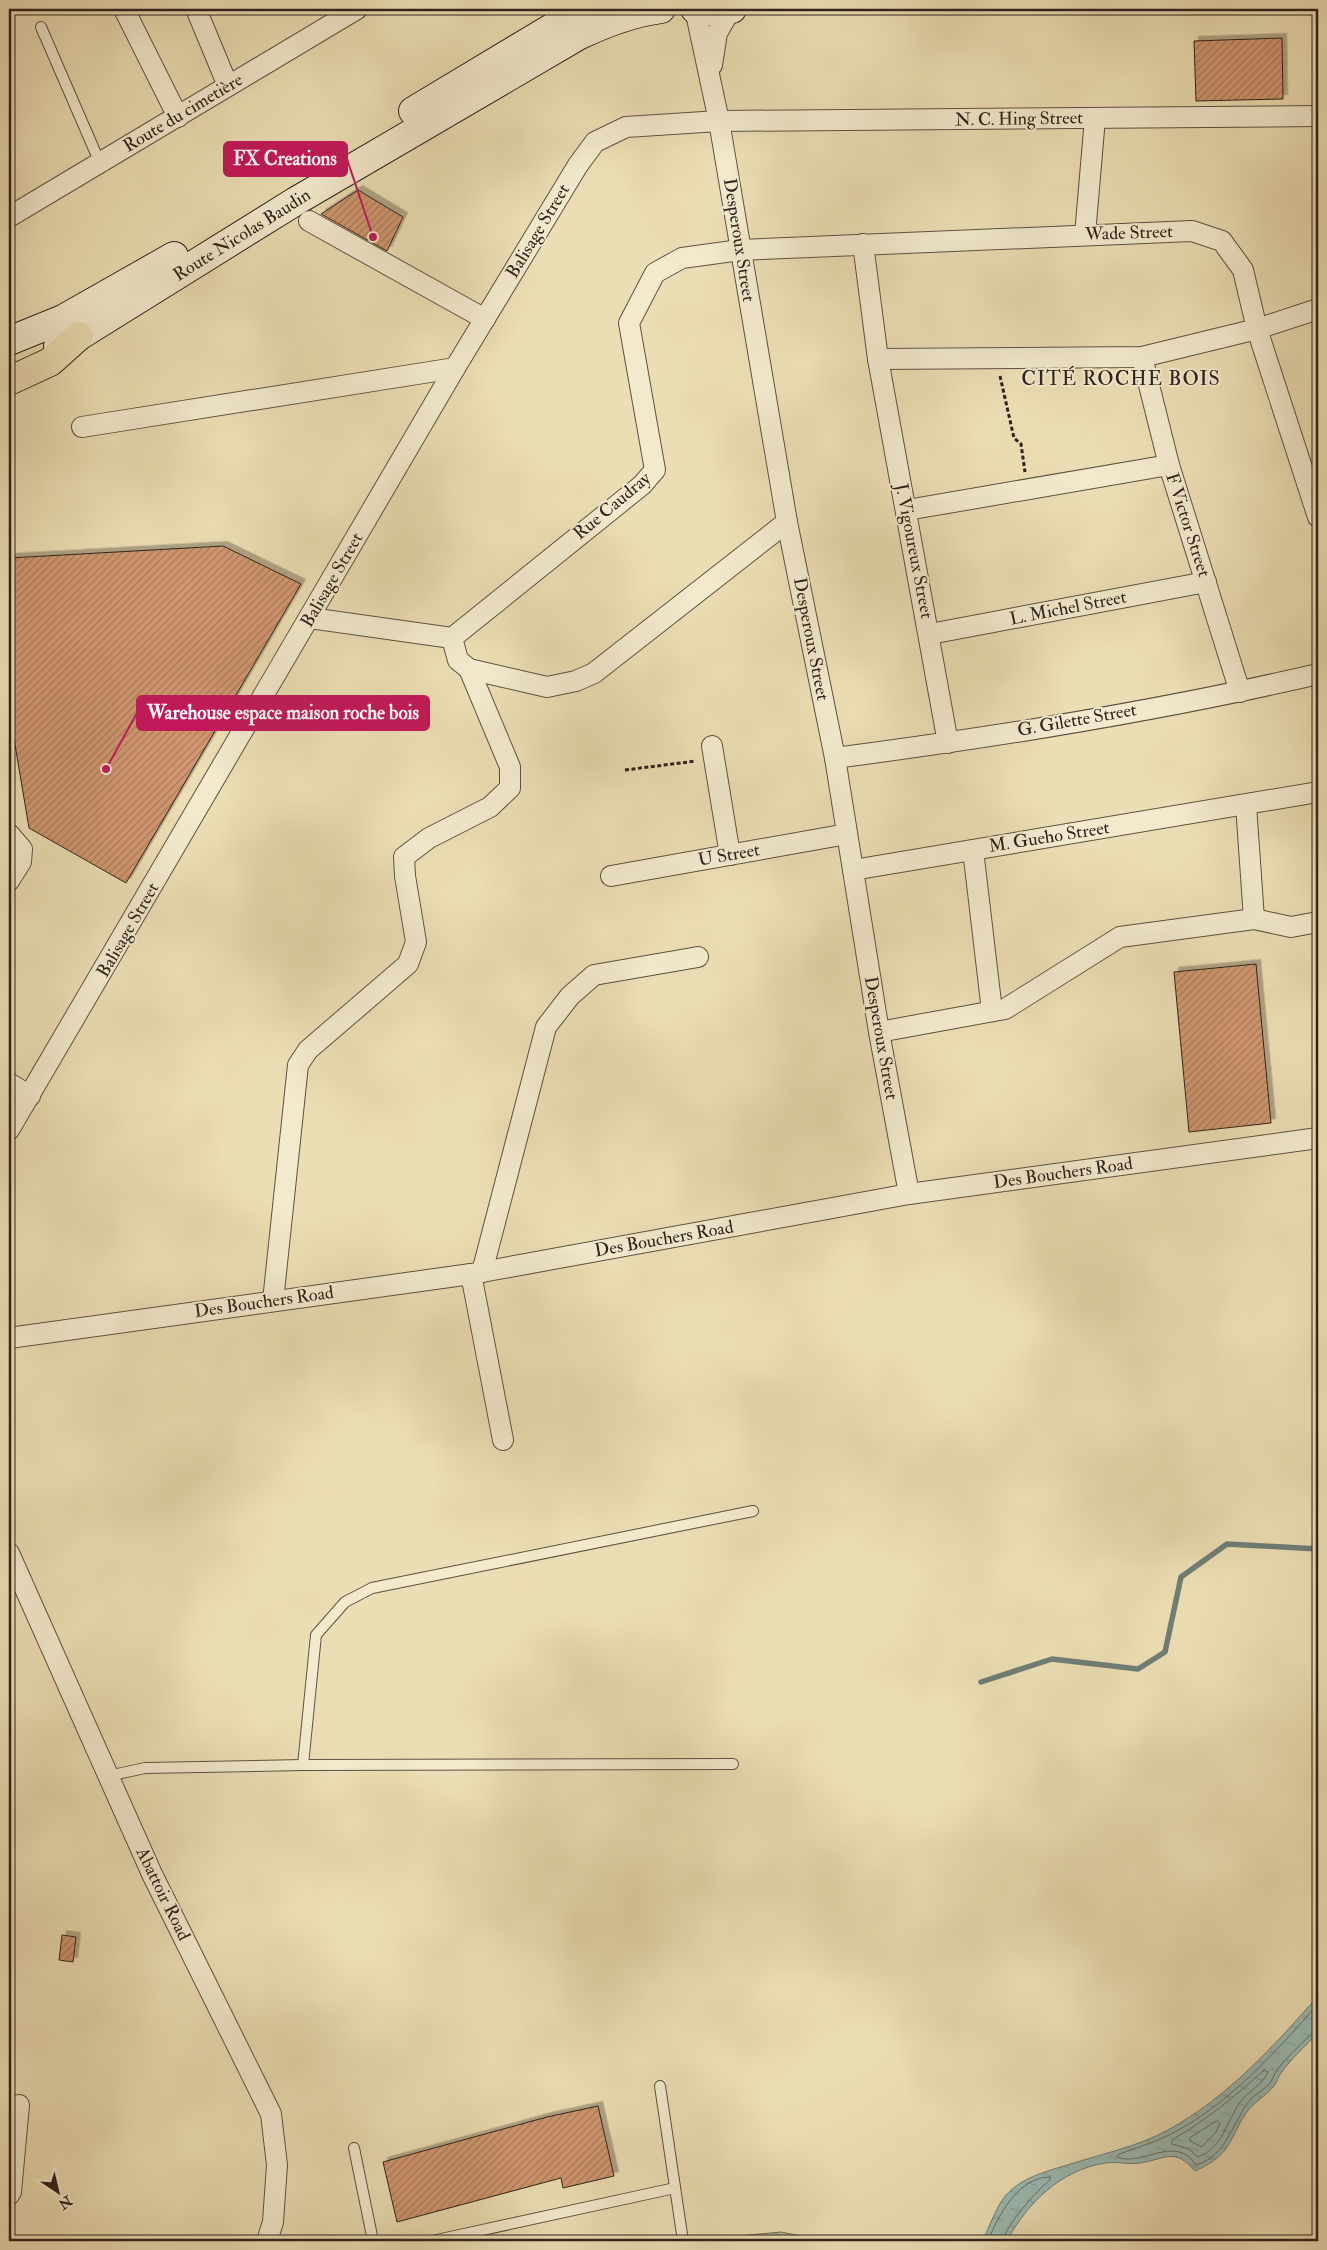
<svg xmlns="http://www.w3.org/2000/svg" width="1327" height="2250" viewBox="0 0 1327 2250" font-family="'IM FELL Double Pica',serif">
<defs>
<pattern id="forest-firs" width="22" height="20" patternUnits="userSpaceOnUse" patternTransform="scale(1.25)"><rect width="22" height="20" fill="#b3c291"/><path d="M5 1l3.5 6h-7zM16 11l3.5 6h-7z" fill="#9aa67c"/></pattern>
<pattern id="water-ripples" width="26" height="14" patternUnits="userSpaceOnUse" patternTransform="scale(1.25)"><rect width="26" height="14" fill="#9abbb3"/><path d="M2 4q2-2 4 0t4 0M15 11q2-2 4 0t4 0" fill="none" stroke="#85a099"/></pattern>
<pattern id="building-hatch" width="6" height="6" patternUnits="userSpaceOnUse" patternTransform="scale(1.25)"><rect width="6" height="6" fill="#d0976f"/><path d="M-1 1l2-2M0 6l6-6M5 7l2-2" fill="none" stroke="#a97b5a"/></pattern>
<filter id="shadow"><feDropShadow dx="4.5" dy="-4.5" stdDeviation="0" flood-color="#0004"/></filter>
</defs>
<rect width="100%" height="100%" fill="#ecdeb4"/>
<filter id="stains"><feTurbulence type="fractalNoise" baseFrequency=".004" numOctaves="4"/><feColorMatrix values="0 0 0 0 .2 0 0 0 0 .09 0 0 0 0 .02 0 0 0 .5 -.17"/></filter>
<radialGradient id="worn" r=".72"><stop offset=".6" stop-color="#630" stop-opacity="0"/><stop offset="1" stop-color="#630" stop-opacity=".3"/></radialGradient>
<polygon fill="url(#forest-firs)" stroke="#707256" points="781,2232 826,2241 695,2241 695,2240"/>
<path fill="url(#water-ripples)" stroke="#6f7e77" d="M1318,1996V2033C1306,2045 1291,2059 1281,2073C1278,2077 1277,2082 1274,2086C1266,2096 1254,2102 1246,2113C1227,2143 1232,2154 1195,2171C1174,2147 1166,2159 1140,2163C1128,2165 1117,2161 1105,2163C1061,2170 1027,2203 1007,2241H983C988,2229 998,2203 1007,2194C1022,2178 1044,2172 1064,2166C1098,2155 1137,2147 1168,2130C1228,2097 1274,2046 1318,1996Z"/>
<g fill="none" stroke-linecap="round" stroke-linejoin="round">
<g stroke="#646e68" stroke-width="1">
<path d="M1318,2004C1277,2051 1226,2107 1169,2135C1153,2143 1136,2148 1119,2154L1117,2157C1140,2166 1166,2141 1188,2156C1191,2158 1193,2162 1196,2165C1228,2156 1232,2120 1252,2098C1257,2093 1265,2089 1270,2083C1273,2079 1274,2074 1277,2070C1287,2056 1301,2045 1312,2033L1318,2030"/>
<path d="M1264,2070L1268,2072C1263,2084 1249,2091 1241,2101C1227,2120 1223,2148 1198,2157L1189,2149L1172,2144V2140C1206,2120 1235,2097 1264,2070Z"/>
<polygon points="1217,2121 1220,2123 1216,2132 1202,2147 1190,2141 1190,2138"/>
<path d="M988,2241C998,2216 1018,2177 1050,2177V2180C1038,2189 1004,2227 1003,2241"/>
</g>
<polyline stroke="#6f7e77" stroke-width="5.5" points="981,1682 1052,1659 1138,1669 1165,1652 1181,1577 1227,1544 1318,1549"/>
</g>
<g fill="url(#building-hatch)" stroke="#2e221c" filter="url(#shadow)">
<polygon points="1282,38 1283,99 1196,101 1194,41"/>
<polygon points="358,190 403,217 387,251 321,214"/>
<polygon points="223,546 301,584 126,883 29,828 9,709 9,558"/>
<polygon points="1256,964 1271,1123 1189,1132 1174,972"/>
<polygon points="62,1935 76,1937 73,1962 59,1960"/>
<polygon points="598,2106 614,2176 563,2188 561,2178 397,2222 383,2162 547,2117"/>
</g>
<g fill="none" stroke-linecap="round" stroke-linejoin="round">
<g stroke="#5e5142" stroke-width="12">
<g id="service">
<polyline points="41,27 100,163"/>
<polyline points="303,1765 316,1635 345,1602 372,1588 753,1511"/>
<polyline points="108,1776 145,1768 303,1765 733,1764"/>
<polyline points="660,2086 683,2241"/>
<polyline points="354,2148 373,2241"/>
<polyline points="432,2241 675,2188"/>
</g>
</g>
<g stroke="#5e5142" stroke-width="22">
<g id="minor">
<polyline points="124,9 178,117"/>
<polyline points="196,9 228,86"/>
<polyline points="695,9 719,121 787,522 835,758 879,1032 909,1194"/>
<polyline points="712,65 717,33 731,9"/>
<polyline points="9,217 357,9"/>
<polyline points="309,221 485,319"/>
<polyline points="1085,235 1095,118"/>
<polyline points="863,244 878,359 948,743"/>
<polyline points="1142,357 1169,465 1240,692"/>
<polyline points="878,359 1142,357 1257,329 1318,309"/>
<polyline points="82,427 455,368"/>
<polyline points="907,510 1169,465"/>
<polyline points="310,618 452,638 642,485 655,470 629,323 655,273 682,258 740,250 1192,231 1222,241 1243,270 1257,329 1318,517"/>
<polyline points="930,634 1206,582"/>
<polyline points="452,638 458,660 469,669 547,687 576,681 594,673 787,522"/>
<polyline points="712,746 730,855"/>
<path d="M835,758C997,737 1159,711 1318,674"/>
<polyline points="1246,805 1254,919"/>
<polyline points="9,834 22,849 21,862 9,881"/>
<polyline points="973,850 992,1011"/>
<polyline points="853,870 1318,792"/>
<polyline points="611,876 847,834"/>
<polyline points="879,1032 1005,1009 1120,937 1254,919 1291,927 1318,922"/>
<polyline points="9,1083 30,1096"/>
<polyline points="9,1130 455,368 578,165 595,142 626,127 719,121 1318,116"/>
<polyline points="482,1272 546,1027 570,996 594,975 698,957"/>
<polyline points="471,1274 503,1440"/>
<polyline points="273,1301 298,1065 308,1050 408,964 416,942 405,876 404,857 429,838 490,807 510,788 510,767 469,669"/>
<polyline points="9,1338 471,1274 909,1194 1318,1138"/>
<polyline points="9,1553 152,1874 271,2114 277,2165 273,2222 267,2241"/>
<polyline points="9,2195 11,2192 19,2105"/>
</g>
</g>
<g stroke="#2e221c" stroke-width="30">
<g id="secondary">
<path d="M695,9C708,12 719,13 732,9"/>
<polyline points="413,111 583,9"/>
<polyline points="9,341 63,319 174,256"/>
<path d="M58,346L79,336L296,201L578,36C605,23 631,13 661,9"/>
</g>
</g>
<g stroke="#2e221c" stroke-width="30">
<polyline id="trunk" points="9,381 50,362 79,336"/>
</g>
<g stroke="#2e221c" stroke-width="3" stroke-dasharray="4 2.5" stroke-linecap="butt">
<polyline points="1000,376 1014,438 1021,444 1025,472"/>
<polyline points="625,770 696,761"/>
</g>
<use href="#service" stroke="#f3eace" stroke-width="10"/>
<use href="#minor" stroke="#f3eace" stroke-width="20"/>
<use href="#secondary" stroke="#f3eace" stroke-width="28"/>
<use href="#trunk" stroke="#ecdeb4" stroke-width="28"/>
</g>
<g text-anchor="middle" dominant-baseline="central" stroke-width="4" stroke-linejoin="round" paint-order="stroke">
<g font-size="18" fill="#2e221c" stroke="#f3eace">
<text transform="translate(183 113) rotate(-31)">Route du cimetière</text>
<text transform="translate(1019 119) rotate(-1)">N. C. Hing Street</text>
<text transform="translate(538 231) rotate(-59)">Balisage Street</text>
<text transform="translate(1129 233) rotate(-2)">Wade Street</text>
<text transform="translate(242 235) rotate(-32)">Route Nicolas Baudin</text>
<text transform="translate(739 240) rotate(81)">Desperoux Street</text>
<text transform="translate(612 506) rotate(-40)">Rue Caudray</text>
<text transform="translate(1188 525) rotate(72)">F Victor Street</text>
<text transform="translate(914 551) rotate(79)">J. Vigoureux Street</text>
<text transform="translate(332 580) rotate(-60)">Balisage Street</text>
<text transform="translate(1068 608) rotate(-11)">L. Michel Street</text>
<text transform="translate(811 639) rotate(79)">Desperoux Street</text>
<text transform="translate(1077 720) rotate(-10)">G. Gilette Street</text>
<text transform="translate(1049 837) rotate(-9)">M. Gueho Street</text>
<text transform="translate(729 855) rotate(-10)">U Street</text>
<text transform="translate(128 930) rotate(-60)">Balisage Street</text>
<text transform="translate(881 1038) rotate(80)">Desperoux Street</text>
<text transform="translate(1063 1173) rotate(-8)">Des Bouchers Road</text>
<text transform="translate(664 1239) rotate(-10)">Des Bouchers Road</text>
<text transform="translate(264 1302) rotate(-8)">Des Bouchers Road</text>
<text transform="translate(163 1894) rotate(64)">Abattoir Road</text>
</g>
<g font-size="20" letter-spacing="1" fill="#2e221c" stroke="#f3eace">
<text x="1121" y="378">CITÉ ROCHE BOIS</text>
</g>
</g>
<path fill="none" stroke="#c2185b" stroke-width="2" d="M373 237L347 159M106 769L137 713"/>
<g fill="#c2185b" stroke="#f3eace" stroke-width="2">
<circle cx="373" cy="237" r="5"/>
<circle cx="106" cy="769" r="5"/>
</g>
<g fill="#c2185b" stroke="#c2185b" stroke-width="2">
<rect x="224" y="142" width="123" height="34" rx="5"/>
<rect x="137" y="696" width="292" height="34" rx="5"/>
</g>
<g font-size="19" text-anchor="middle" font-weight="bold" fill="#fff">
<text x="285" y="165">FX Creations</text>
<text x="283" y="719">Warehouse espace maison roche bois</text>
</g>
<rect width="1327" height="2250" fill="none" stroke="#ecdeb4" stroke-width="30"/>
<rect x="10" y="10" width="1307" height="2230" fill="none" stroke="#2e221c" stroke-width="2.5"/>
<rect x="15" y="15" width="1297" height="2220" fill="none" stroke="#2e221c"/>
<g transform="translate(58 2192) rotate(145)" stroke="#f3eace" stroke-width="4" paint-order="stroke">
<path d="M0-4L9 19L0 12L-9 19Z" fill="#2e221c"/>
<text y="-8" font-size="14" font-weight="bold" text-anchor="middle" fill="#2e221c">N</text>
</g>
<rect width="100%" height="100%" filter="url(#stains)"/>
<rect width="100%" height="100%" fill="url(#worn)"/>
</svg>
